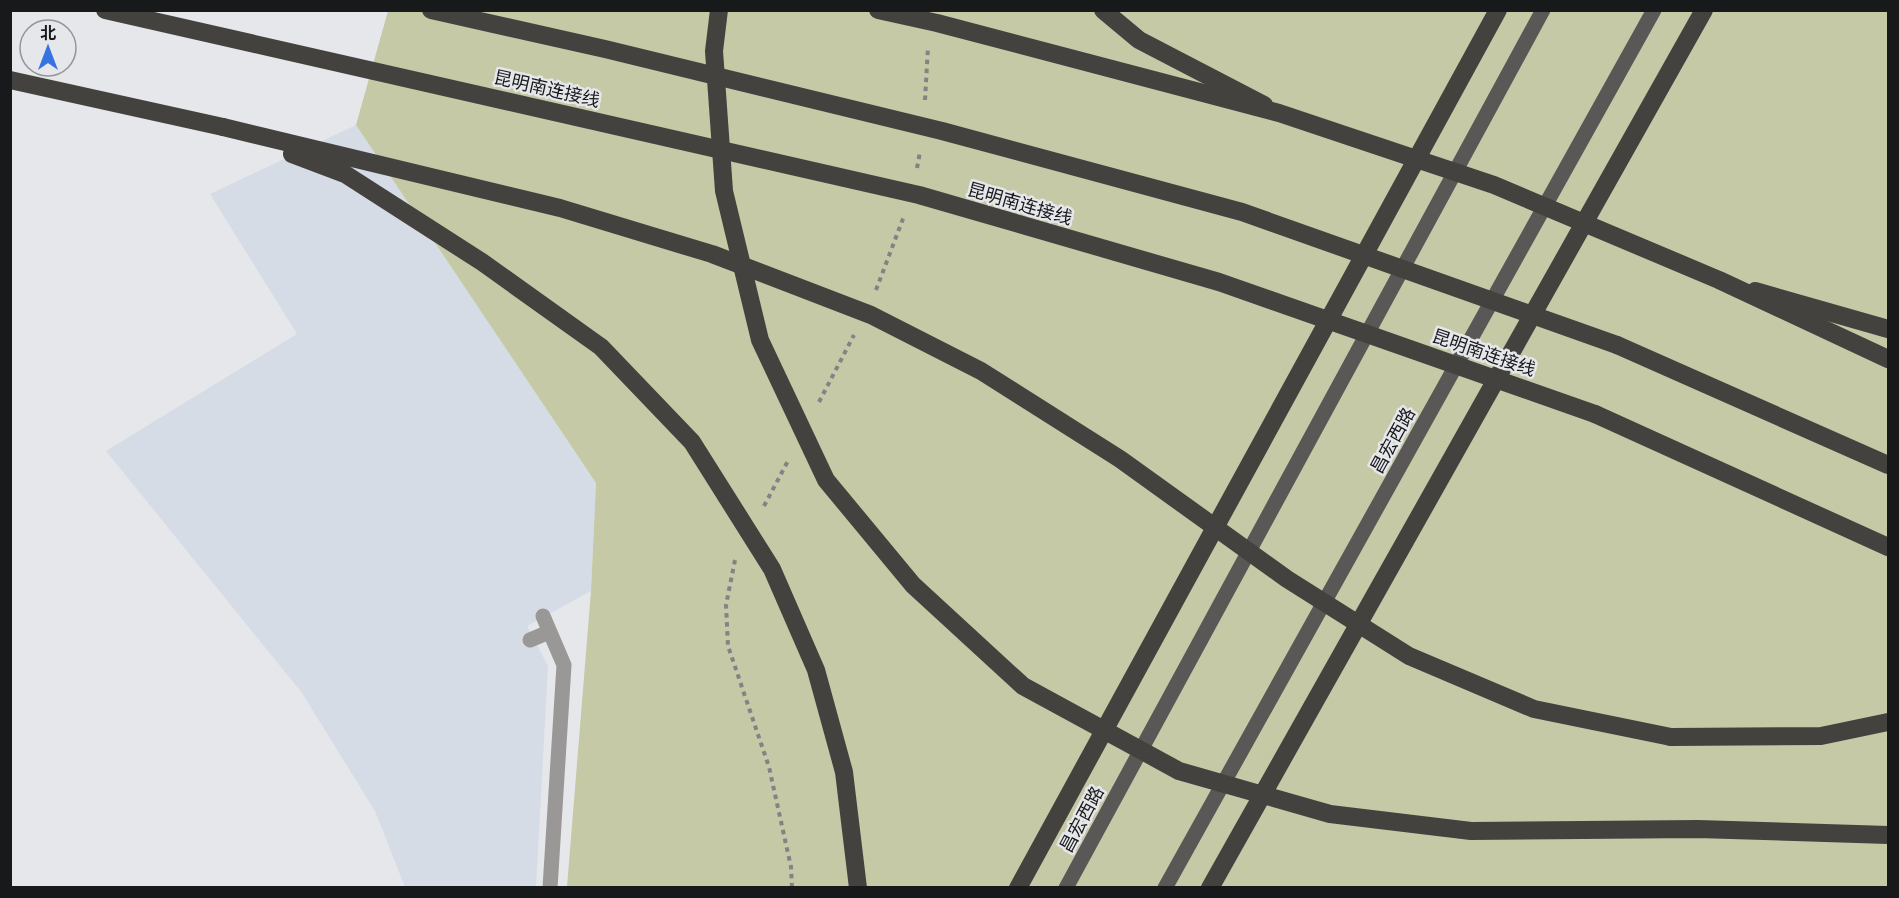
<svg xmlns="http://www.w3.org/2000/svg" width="1899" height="898" viewBox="0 0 1899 898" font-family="Commissioner,'Noto Sans SC',sans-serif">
<rect width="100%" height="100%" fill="#e5e7eb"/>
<polygon fill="#d5dce6" points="356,125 596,483 591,591 527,626 548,666 536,887 405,887 375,811 302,693 106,451 297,334 210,194"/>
<polygon fill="#c5c9a5" points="388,11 1888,11 1888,887 567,887 591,591 596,483 356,125"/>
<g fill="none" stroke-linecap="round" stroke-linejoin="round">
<g stroke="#818385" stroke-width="4" stroke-dasharray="4.5 4.5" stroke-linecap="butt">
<polyline points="925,100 928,47"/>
<polyline points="917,168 920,152"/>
<polyline points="876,290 904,216"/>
<polyline points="819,402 854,335"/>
<polyline points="764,506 789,459"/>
<polyline points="735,560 726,605 728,646 769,767 791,867 792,888"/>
</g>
<g stroke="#9a9897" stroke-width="15">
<polyline points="543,616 564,665 550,888"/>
<polyline points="530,640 549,632"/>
</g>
<g stroke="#5a5856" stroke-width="15">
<polyline points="1066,888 1543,10"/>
<polyline points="1165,888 1654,10"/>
</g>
<g stroke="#44423f" stroke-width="18">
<polyline points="1103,10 1139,40 1264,105"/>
<polyline points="10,80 223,127"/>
<polyline points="1755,291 1888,329"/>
<polyline points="1617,345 1888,465"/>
<polyline points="1595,414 1888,547"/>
<polyline points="1671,737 1821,736 1888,722"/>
<polyline points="1018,888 1498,10"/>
<polyline points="1210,888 1704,10"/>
</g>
<g stroke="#44423f" stroke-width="18">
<polyline points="105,10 919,195 1219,282 1595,414"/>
<polyline points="431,10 605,49 942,131 1242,212 1617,345"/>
<polyline points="719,10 714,51 724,191 760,340 826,480 913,585 1023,686 1179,771 1330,814 1471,831 1698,829 1888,835"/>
<polyline points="878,10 937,23 1279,113 1494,185 1719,280 1888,359"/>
<polyline points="223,127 560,208 712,254 871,315 981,371 1120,459 1287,579 1409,656 1534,709 1671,737"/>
<polyline points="292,154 345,174 482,262 601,347 692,442 772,569 816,670 844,772 858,888"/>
</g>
</g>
<g text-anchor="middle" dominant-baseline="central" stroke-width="5" stroke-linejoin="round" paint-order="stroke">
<g font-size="18" fill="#18191a" stroke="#e5e7eb">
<text transform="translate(547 88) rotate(13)">昆明南连接线</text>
<text transform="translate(1020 203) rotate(16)">昆明南连接线</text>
<text transform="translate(1484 352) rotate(19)">昆明南连接线</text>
<text transform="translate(1392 440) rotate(-61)">昌宏西路</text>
<text transform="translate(1081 819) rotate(-62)">昌宏西路</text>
</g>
</g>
<rect width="1899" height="898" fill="none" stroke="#18191a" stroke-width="24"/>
<g transform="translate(48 48)"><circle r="28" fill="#e5e7eb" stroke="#939597" stroke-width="1.5"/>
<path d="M0-4.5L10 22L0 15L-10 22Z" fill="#3673e1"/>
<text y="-9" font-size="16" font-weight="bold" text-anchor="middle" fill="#18191a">北</text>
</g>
</svg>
